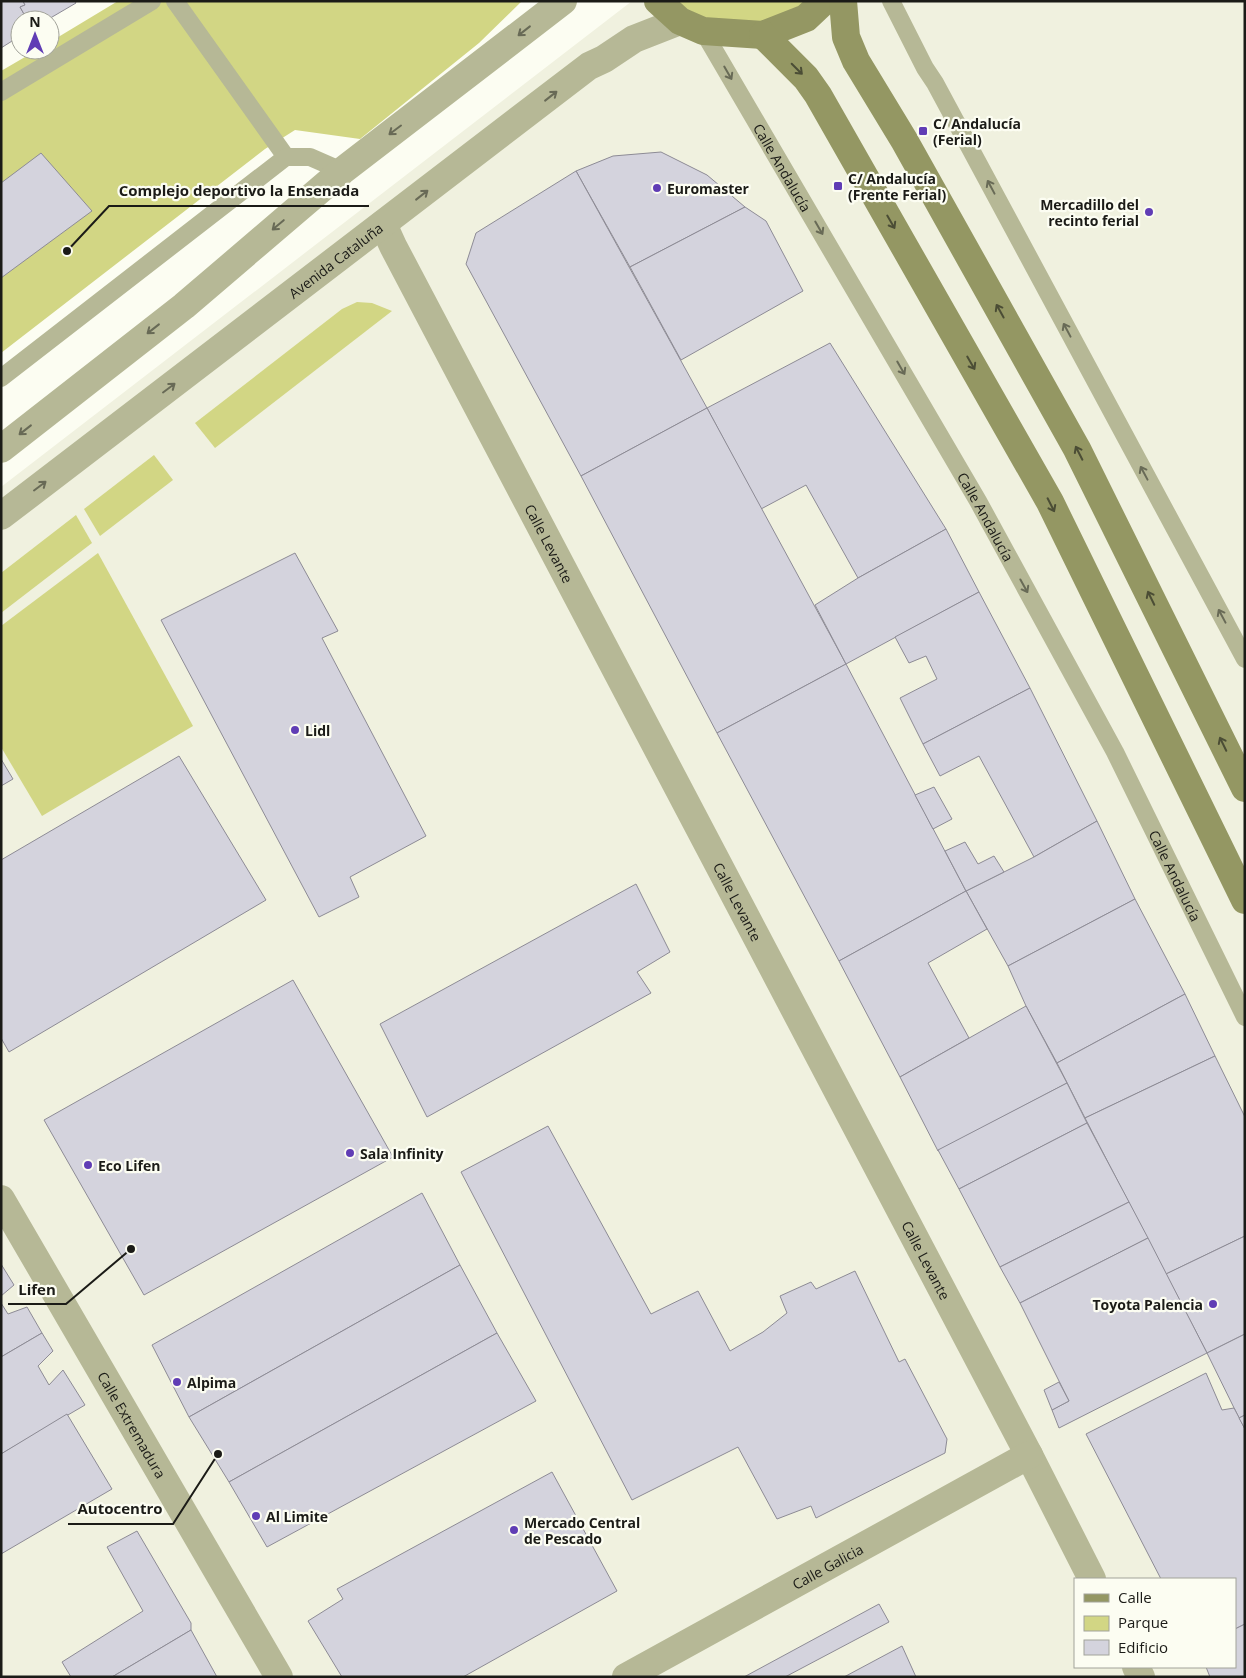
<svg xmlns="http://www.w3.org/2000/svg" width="1246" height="1678" viewBox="0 0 1246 1678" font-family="'Open Sans',sans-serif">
<rect width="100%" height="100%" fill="#fcfdf2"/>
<path fill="#f0f1df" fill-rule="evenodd" d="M632,1H1245V1677H1V487ZM1075,1579H1235V1667H1075Z"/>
<g fill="#d2d684">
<polygon points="118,1 522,1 479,43 360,139 295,130 265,149 1,353 1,71 37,50 50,50 50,42"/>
<polygon points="658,1 824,1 806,18 703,31"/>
<polygon points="357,302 372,303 392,311 215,448 195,423 342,309"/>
<polygon points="154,455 173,480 100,536 84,509"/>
<polygon points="76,515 92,543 1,613 1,573"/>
<polygon points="98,553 193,726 42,816 1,747 1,626"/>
</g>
<g fill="#d4d3dd" stroke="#8d8b95">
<polygon points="1,1 23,1 25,5 20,7 24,14 29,12 34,20 20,20 20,36 1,48"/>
<polygon points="23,1 75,1 76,3 47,20 34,20 29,12 24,14 20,7 25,5"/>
<polygon points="661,152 707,175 745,207 630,267 576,171 613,156"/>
<polygon points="41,153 92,211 1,278 1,183"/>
<polygon points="576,171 707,408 581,476 466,264 476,233"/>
<polygon points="745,207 766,221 803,291 681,360 630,267"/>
<polygon points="830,343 946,529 858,578 806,485 761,509 707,408"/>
<polygon points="707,408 846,664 717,733 581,476"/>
<polygon points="946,529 979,592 846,664 815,605 858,578"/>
<polygon points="295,553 338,631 322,638 426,836 350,877 359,897 319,917 161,620"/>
<polygon points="979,592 1030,688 923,744 900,698 937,679 926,656 909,663 895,637"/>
<polygon points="846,664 966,891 839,961 717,733"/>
<polygon points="1030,688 1097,821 1034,857 979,756 940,776 923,744"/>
<polygon points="179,756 266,900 9,1052 1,1038 1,860"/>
<polygon points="1,759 13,779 1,786"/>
<polygon points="934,787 952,819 933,829 915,795"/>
<polygon points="1097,821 1135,899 1008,966 966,891 1034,857"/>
<polygon points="965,842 978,864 994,856 1004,872 966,891 945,851"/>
<polygon points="636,884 670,952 637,972 651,993 427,1117 380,1024"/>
<polygon points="966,891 987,929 928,963 969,1038 900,1077 839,961"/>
<polygon points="1135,899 1185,994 1057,1063 1026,1006 1008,966"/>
<polygon points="293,980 393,1157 144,1295 44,1120"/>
<polygon points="1185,994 1215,1056 1085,1118 1057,1063"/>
<polygon points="1026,1006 1067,1083 938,1151 900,1077"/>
<polygon points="1215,1056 1245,1117 1245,1236 1166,1274 1085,1118"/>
<polygon points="1067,1083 1087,1123 959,1189 938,1150"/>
<polygon points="1087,1123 1129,1202 1000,1267 959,1189"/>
<polygon points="548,1126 651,1314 698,1291 730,1351 763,1332 787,1313 780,1296 811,1282 816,1289 855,1271 899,1362 905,1359 947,1439 945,1453 816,1518 811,1506 777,1519 738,1447 632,1500 461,1172"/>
<polygon points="422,1193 460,1265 189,1417 152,1345"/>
<polygon points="1129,1202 1148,1238 1020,1303 1000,1267"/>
<polygon points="1245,1236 1245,1334 1207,1353 1166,1274"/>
<polygon points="1148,1238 1207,1353 1059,1428 1052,1410 1069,1401 1020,1303"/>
<polygon points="1,1264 14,1285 1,1296"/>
<polygon points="460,1265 497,1333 229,1482 189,1417"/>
<polygon points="1,1303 8,1314 27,1307 42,1333 1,1357"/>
<polygon points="42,1333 53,1351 38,1366 49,1385 63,1370 85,1405 1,1454 1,1357"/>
<polygon points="497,1333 536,1401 267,1547 229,1482"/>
<polygon points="1245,1334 1245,1415 1239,1418 1207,1353"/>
<polygon points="1206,1373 1222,1410 1234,1408 1245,1429 1245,1624 1235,1629 1235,1579 1161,1579 1086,1434"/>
<polygon points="1059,1382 1069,1401 1052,1410 1044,1390"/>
<polygon points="67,1414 112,1489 1,1554 1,1454"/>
<polygon points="1245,1415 1245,1429 1239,1418"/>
<polygon points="552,1472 617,1591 463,1677 342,1677 308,1621 343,1599 337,1589"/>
<polygon points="137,1531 191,1623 191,1630 112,1677 71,1677 62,1662 143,1611 107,1547"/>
<polygon points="879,1604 889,1622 785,1677 744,1677"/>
<polygon points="1245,1624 1245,1677 1210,1677 1206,1667 1235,1667 1235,1629"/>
<polygon points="191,1630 217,1677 112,1677"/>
<polygon points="902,1646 916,1677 844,1677"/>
</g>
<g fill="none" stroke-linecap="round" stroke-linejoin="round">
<g stroke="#b6b896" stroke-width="18">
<polyline points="175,1 286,157"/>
<polyline points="891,1 925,68 935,83 1245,659"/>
<path id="s1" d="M703,31L978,501L1115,752L1245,1017"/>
<polyline points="1,92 152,1"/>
<polyline points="1,378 286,157 310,157 342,171"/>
</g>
<g stroke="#b6b896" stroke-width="28">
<path id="s2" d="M383,224L393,246L1029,1455L1092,1579"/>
<polyline points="1,449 184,306 342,171 563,1"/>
<path id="s3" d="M1,516L589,66L604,59L634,39L680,21"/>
<path id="s4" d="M1,1199L279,1677"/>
<polyline points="1136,1667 1141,1677"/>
<path id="s5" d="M626,1677L1029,1455"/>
</g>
<g stroke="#949763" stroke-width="28">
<polyline points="658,1 680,21 703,31 763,35 806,18 824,1"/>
<polyline points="843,1 846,37 856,61 904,140 1077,449 1245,788"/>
<polyline points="763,35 806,78 818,95 1050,502 1245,900"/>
</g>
</g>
<defs><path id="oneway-shaft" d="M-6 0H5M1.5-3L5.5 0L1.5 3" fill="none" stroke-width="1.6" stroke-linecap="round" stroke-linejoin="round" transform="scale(1.25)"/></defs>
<g stroke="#686a56">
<use href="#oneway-shaft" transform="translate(524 31) rotate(142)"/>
<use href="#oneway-shaft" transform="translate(728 73) rotate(60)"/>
<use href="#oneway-shaft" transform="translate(551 96) rotate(-38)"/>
<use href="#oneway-shaft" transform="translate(395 130) rotate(143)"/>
<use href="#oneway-shaft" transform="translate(991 187) rotate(-118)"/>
<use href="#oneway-shaft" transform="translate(422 195) rotate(-38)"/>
<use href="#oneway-shaft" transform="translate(278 225) rotate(140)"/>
<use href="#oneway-shaft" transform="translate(819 228) rotate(60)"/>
<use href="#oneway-shaft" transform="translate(153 329) rotate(142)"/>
<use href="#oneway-shaft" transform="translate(1067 330) rotate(-118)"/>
<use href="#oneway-shaft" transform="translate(901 368) rotate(60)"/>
<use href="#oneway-shaft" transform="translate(169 388) rotate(-37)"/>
<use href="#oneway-shaft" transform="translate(25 430) rotate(142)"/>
<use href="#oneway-shaft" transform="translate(1144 473) rotate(-118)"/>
<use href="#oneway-shaft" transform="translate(40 486) rotate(-37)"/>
<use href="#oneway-shaft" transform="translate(1024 586) rotate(61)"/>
<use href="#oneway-shaft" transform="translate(1222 616) rotate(-118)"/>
</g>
<g stroke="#4b4d35">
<use href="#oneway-shaft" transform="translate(797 69) rotate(45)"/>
<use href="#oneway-shaft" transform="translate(891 222) rotate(60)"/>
<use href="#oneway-shaft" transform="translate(1000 311) rotate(-119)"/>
<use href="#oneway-shaft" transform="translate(971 363) rotate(60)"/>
<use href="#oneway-shaft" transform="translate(1079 453) rotate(-117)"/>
<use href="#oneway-shaft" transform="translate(1051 505) rotate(63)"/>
<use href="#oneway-shaft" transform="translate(1151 598) rotate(-116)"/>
<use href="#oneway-shaft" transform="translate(1223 744) rotate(-116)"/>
</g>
<g fill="#603db5" stroke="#fcfdf2" stroke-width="2">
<rect x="918" y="126" width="10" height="10" rx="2.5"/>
<rect x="833" y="181" width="10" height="10" rx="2.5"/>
<circle cx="657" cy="188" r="5"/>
<circle cx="1149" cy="212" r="5"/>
<circle cx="295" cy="730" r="5"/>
<circle cx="350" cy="1153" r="5"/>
<circle cx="88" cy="1165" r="5"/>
<circle cx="1213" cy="1304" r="5"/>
<circle cx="177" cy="1382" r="5"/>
<circle cx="256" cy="1516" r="5"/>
<circle cx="514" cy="1530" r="5"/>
</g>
<g text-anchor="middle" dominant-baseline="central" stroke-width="4.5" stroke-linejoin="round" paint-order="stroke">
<g font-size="14" font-weight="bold" fill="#1b1b17" stroke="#fcfdf2" text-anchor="start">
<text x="933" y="123">C/ Andalucía<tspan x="933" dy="16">(Ferial)</tspan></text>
<text x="848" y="178">C/ Andalucía<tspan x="848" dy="16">(Frente Ferial)</tspan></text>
<text x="667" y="188">Euromaster</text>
<text x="1139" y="204" text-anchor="end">Mercadillo del<tspan x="1139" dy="16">recinto ferial</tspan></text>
<text x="305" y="730">Lidl</text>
<text x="360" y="1153">Sala Infinity</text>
<text x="98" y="1165">Eco Lifen</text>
<text x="1203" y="1304" text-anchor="end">Toyota Palencia</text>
<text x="187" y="1382">Alpima</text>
<text x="266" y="1516">Al Limite</text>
<text x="524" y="1522">Mercado Central<tspan x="524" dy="16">de Pescado</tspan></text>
</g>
<g font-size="14" fill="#1b1b17" stroke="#fcfdf2">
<text stroke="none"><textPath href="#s1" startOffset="158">Calle Andalucía</textPath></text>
<text stroke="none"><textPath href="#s3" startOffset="421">Avenida Cataluña</textPath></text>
<text stroke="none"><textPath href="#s1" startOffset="562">Calle Andalucía</textPath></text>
<text stroke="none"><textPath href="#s2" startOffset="360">Calle Levante</textPath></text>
<text stroke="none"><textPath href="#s1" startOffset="968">Calle Andalucía</textPath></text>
<text stroke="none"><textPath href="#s2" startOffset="765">Calle Levante</textPath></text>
<text stroke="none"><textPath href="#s2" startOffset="1170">Calle Levante</textPath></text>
<text stroke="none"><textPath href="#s4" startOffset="261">Calle Extremadura</textPath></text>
<text stroke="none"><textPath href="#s5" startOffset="230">Calle Galicia</textPath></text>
</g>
</g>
<path fill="none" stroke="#1b1b17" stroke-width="2" d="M67 251L109 206H369M131 1249L66 1304H8M218 1454L173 1524H68"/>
<g fill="#1b1b17" stroke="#fcfdf2" stroke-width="2">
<circle cx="67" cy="251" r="5"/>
<circle cx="131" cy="1249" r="5"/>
<circle cx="218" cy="1454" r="5"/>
</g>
<g font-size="15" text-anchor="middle" font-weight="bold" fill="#1b1b17" stroke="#fcfdf2" stroke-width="4.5" stroke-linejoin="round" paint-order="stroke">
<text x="239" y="196">Complejo deportivo la Ensenada</text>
<text x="37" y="1295">Lifen</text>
<text x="120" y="1514">Autocentro</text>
</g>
<rect width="1246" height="1678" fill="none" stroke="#1b1b17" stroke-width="5"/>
<rect x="1074" y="1578" width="162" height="90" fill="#fcfdf2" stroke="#a2a39a"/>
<rect x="1084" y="1594" width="25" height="8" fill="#949763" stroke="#a2a39a"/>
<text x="1118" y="1603" font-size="15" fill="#1b1b17">Calle</text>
<rect x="1084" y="1616" width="25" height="15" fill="#d2d684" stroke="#a2a39a"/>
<text x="1118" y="1628" font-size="15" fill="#1b1b17">Parque</text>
<rect x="1084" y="1640" width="25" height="15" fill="#d4d3dd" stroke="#a2a39a"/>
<text x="1118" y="1653" font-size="15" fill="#1b1b17">Edificio</text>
<g transform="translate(35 35)"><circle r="24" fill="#fcfdf2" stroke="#a2a39a"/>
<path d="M0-4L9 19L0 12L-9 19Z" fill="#603db5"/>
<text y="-8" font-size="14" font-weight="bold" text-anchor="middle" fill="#1b1b17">N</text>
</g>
</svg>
